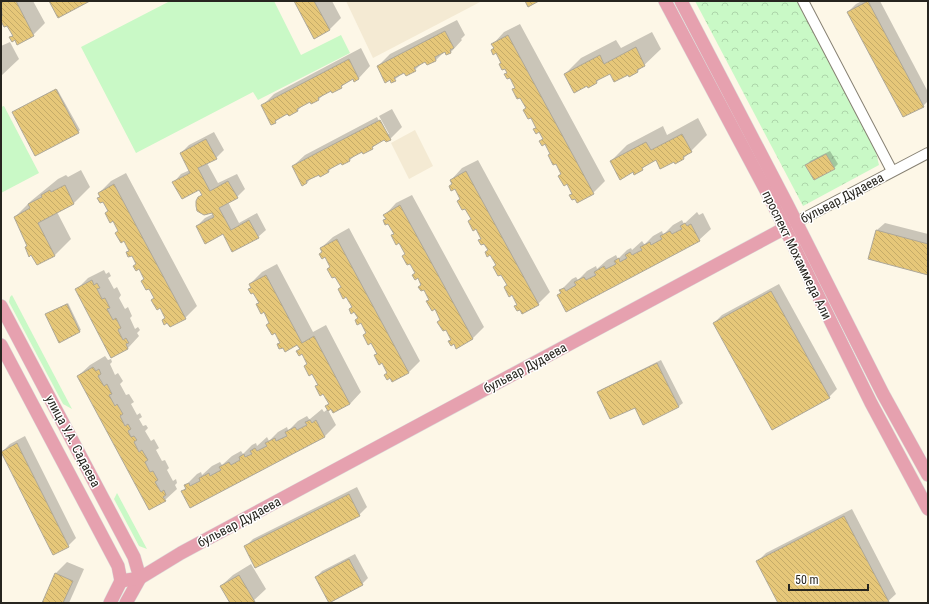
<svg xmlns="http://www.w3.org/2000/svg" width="929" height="604" viewBox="0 0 929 604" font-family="'Roboto Condensed',sans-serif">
<defs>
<pattern id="park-crowns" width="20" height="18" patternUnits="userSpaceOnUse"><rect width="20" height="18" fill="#c9f9c6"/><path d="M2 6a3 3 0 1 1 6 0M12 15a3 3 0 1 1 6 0" fill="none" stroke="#add5aa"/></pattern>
<pattern id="building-back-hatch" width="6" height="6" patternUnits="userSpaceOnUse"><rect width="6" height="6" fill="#e6c779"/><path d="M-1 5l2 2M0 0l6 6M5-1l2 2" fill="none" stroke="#c5ab68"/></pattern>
</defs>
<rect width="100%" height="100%" fill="#fdf7e7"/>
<g fill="#f4ead3">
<polygon points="346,1 482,1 373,58"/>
<polygon points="415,130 433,166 409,179 391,143"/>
</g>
<g fill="#c9f9c6">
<polygon points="170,1 274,1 301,55 341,35 350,53 258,100 253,92 136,153 81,47"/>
<polygon points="4,106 39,173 1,193 1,107"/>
<polygon points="12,295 72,409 63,404 9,302 10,297"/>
<polygon points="117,493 147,549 139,546 114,499"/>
</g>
<polygon fill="url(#park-crowns)" points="695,1 798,1 875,148 879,165 803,206"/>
<g fill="#0003">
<polygon points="1,1 33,1 45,23 33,35 15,39 11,37 13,35 8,24 1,19 3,15 1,12"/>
<polygon points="295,1 332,1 341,18 329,30"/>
<polygon points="862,1 880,1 928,92 928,101 923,106 848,12 856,4"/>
<polygon points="457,20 465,35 461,39 462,40 451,52 445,51 436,60 427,64 425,61 423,62 415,70 404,72 392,82 378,66 390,54"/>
<polygon points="520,24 605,181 593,193 575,197 570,195 573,193 546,143 541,141 543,138 539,131 534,129 537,127 531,116 524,110 526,107 520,96 513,89 516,87 510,76 505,75 508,72 497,52 492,50 494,47 493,44 504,32"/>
<polygon points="652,32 661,49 637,72 628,74 610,72 602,76 597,82 565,74 581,58 616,40 621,48"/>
<polygon points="10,42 19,59 1,76 1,46"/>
<polygon points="361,48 370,66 359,78 355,80 354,78 347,82 341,87 331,90 325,93 319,99 311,103 310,101 303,105 298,110 289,115 288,113 281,116 275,122 262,106 274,94"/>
<polygon points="57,89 80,130 78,132 15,111"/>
<polygon points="392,109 402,127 390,139 385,139 378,143 372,148 356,154 350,160 343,164 341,162 334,165 329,171 320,175 319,173 312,177 307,183 293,166 305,155 377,117 386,134 389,134 379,116"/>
<polygon points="698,118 707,135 684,158 674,160 656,159 635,173 634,171 611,161 627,145 663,126 667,135"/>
<polygon points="214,132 224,150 216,158 207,163 218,183 237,174 245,189 237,197 228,202 239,223 257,213 266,230 258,237 223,233 197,226 205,218 213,214 199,198 203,194 200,189 174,182 181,174 190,170 181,153 189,145"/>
<polygon points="830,151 838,164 834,168 807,165 810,161"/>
<polygon points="478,160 550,292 538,304 518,304 512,294 505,287 507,285 501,273 494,267 496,264 491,254 486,252 488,250 465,207 458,201 461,198 451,180 462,168"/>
<polygon points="81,170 90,187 74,203 57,212 71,239 55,255 37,264 15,217 31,201 58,179 66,175 68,177"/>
<polygon points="126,173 197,306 185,318 168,322 163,320 166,317 150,287 142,281 145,278 132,254 127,253 130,250 99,193 111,181"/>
<polygon points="412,195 484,327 472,339 454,343 449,341 452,339 430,299 410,262 403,256 405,253 399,242 392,235 394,233 389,222 384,221 386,218 385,215 396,203"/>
<polygon points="697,212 699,215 703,213 711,229 699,240 558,296 562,292 561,290 572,279 576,277 578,280 587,271 596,266 597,269 607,260 616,255 618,259 627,250 631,248 632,250 642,241 644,244 645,244 653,236 662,231 663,234 665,233 673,225 682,220 684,224"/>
<polygon points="885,223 928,234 928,274 877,230"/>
<polygon points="349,228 420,361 408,373 388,372 382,362 375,355 377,353 371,342 364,335 366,333 355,311 350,309 352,306 321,248 333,237"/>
<polygon points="277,264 313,332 326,325 361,392 350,404 328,410 336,425 324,437 183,491 186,487 185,486 197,474 201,472 202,475 212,466 220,462 222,465 232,456 241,451 243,454 252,445 256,443 257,446 267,437 269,441 278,432 287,427 288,430 290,429 298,421 307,416 309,419 310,419 322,409 324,412 328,409 327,406 329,403 324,393 316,386 319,384 302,353 298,351 300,349 298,344 283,346 278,345 281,342 264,311 257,304 260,302 254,291 249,290 252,287 250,284 262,272"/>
<polygon points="104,270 106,274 109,272 111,276 108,278 114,289 117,287 121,295 119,298 125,309 128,307 132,316 130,318 135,329 138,327 140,330 137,333 139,336 128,348 112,356 76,290 88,278"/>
<polygon points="779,284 837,389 829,397 714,323 722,315"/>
<polygon points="68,303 81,330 59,342 46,314"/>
<polygon points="105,356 108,360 111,359 112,362 110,364 115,375 118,373 123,381 120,384 126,395 129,394 134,402 131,404 137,415 140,413 142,417 139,419 143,426 146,425 148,428 145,431 151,441 154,439 159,448 156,450 162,461 165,460 169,468 167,470 173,481 176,479 177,483 175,485 177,489 165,500 78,376 90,365"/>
<polygon points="661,360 683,403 679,406 644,424 635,406 598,392 602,389"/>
<polygon points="25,436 76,538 68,546 2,452 10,444"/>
<polygon points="357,487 367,507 359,515 245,547 253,539"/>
<polygon points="852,509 896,594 886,603 780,603 758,561 766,553"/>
<polygon points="355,554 368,578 362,584 316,577 322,571"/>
<polygon points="67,562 84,569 69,603 43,603 56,573"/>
<polygon points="251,564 266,589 251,603 231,603 221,586 233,575"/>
</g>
<g fill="url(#building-back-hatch)" stroke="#aea899">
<polygon points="1,1 16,1 34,36 17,45 15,40 12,42 9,37 13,36 7,26 4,27 1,21 1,16 2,16"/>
<polygon points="49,1 90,1 58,18"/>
<polygon points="294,1 314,1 330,30 314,39"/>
<polygon points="525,1 539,1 528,7"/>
<polygon points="868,1 924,107 903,117 847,12"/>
<polygon points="445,31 454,48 450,50 451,53 446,55 445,52 435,57 436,61 427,65 425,62 414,68 416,71 406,76 404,73 394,78 396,81 391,83 390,80 385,83 377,66"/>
<polygon points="508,35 594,194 577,203 575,199 572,200 569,195 572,194 567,184 564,186 558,176 561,174 556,164 553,165 548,155 550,154 545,144 542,146 539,141 543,139 539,132 536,134 533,129 536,128 531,118 528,119 523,110 526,108 520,98 517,99 512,89 515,88 510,78 507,79 504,74 507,73 505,69 502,70 499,64 501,63 496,53 493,55 491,50 494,48 491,44"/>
<polygon points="636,47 645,66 637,70 638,72 629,77 628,75 614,82 610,74 596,81 597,83 588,88 587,86 574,93 564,74 600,55 604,64"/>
<polygon points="349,59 359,79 354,82 353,79 341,86 342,88 332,93 331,91 318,98 319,100 311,104 310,102 297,109 298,111 289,116 287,114 275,121 276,123 271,125 261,105"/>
<polygon points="56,89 79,133 35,156 12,112"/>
<polygon points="380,120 391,140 386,142 384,140 372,147 373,149 363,154 362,152 349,159 350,161 342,165 341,163 328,170 329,172 320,177 319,175 306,181 307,183 302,186 292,166"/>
<polygon points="682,134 692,152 683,157 684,159 675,164 674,162 660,169 656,160 642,168 643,170 634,175 633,172 620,180 610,161 646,142 651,150"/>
<polygon points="206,139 217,159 198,168 210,191 228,181 238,198 219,208 231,230 249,220 259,238 232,252 223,234 205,244 196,226 214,217 212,213 204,215 197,211 196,206 196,201 198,197 202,195 199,190 182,199 172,182 190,173 180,153"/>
<polygon points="826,154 835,169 814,180 805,165"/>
<polygon points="466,171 539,305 522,314 520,310 517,311 514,306 517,305 512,295 509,297 504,287 507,285 501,275 498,276 493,267 496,265 490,255 487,257 485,252 488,250 484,244 481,245 478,240 481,239 476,229 473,231 468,221 471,219 465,209 462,210 457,201 460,199 455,189 451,191 449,186 452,184 450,180"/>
<polygon points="114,184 186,319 170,327 167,323 164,325 162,320 165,318 160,308 157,310 151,300 154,298 149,289 146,290 141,281 144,279 139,269 136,271 133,266 136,264 132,256 128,257 126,252 129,251 124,241 121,243 115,233 118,231 113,221 110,223 105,213 108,211 103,202 100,203 97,198 100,197 98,193"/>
<polygon points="65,185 74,204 38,223 55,256 37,265 31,255 29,257 25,247 27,246 14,217 30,208 28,204 42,197 41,195 50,190 51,192"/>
<polygon points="400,205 473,339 456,349 454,344 451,346 448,341 451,340 446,330 443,331 437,322 440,320 435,309 432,311 426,301 429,300 424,290 421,291 418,287 421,285 418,278 415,280 412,275 415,273 410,264 407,265 402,256 405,254 399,243 396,245 391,235 394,234 388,224 385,225 383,220 386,219 383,215"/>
<polygon points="685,223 687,226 691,224 700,241 566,312 557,295 561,293 559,290 564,288 566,291 576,285 574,282 584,277 586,280 596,275 594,272 604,266 606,269 616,264 614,261 619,258 620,262 627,258 625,255 630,252 632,255 642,250 640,247 650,242 651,245 662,239 660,236 670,231 672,234 682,229 680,226"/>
<polygon points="876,230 928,244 928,275 868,259"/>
<polygon points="337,239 409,373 392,382 390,378 387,380 384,375 387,373 382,363 379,365 374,355 377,354 371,343 368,345 363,335 366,333 361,323 357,325 355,320 358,318 354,312 351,314 349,309 352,307 346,297 343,299 338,289 341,287 335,277 332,278 327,269 330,267 325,257 322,259 319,254 322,252 320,248"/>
<polygon points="266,275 302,343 314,336 350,404 333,413 331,409 328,411 325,406 329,404 323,394 320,396 315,386 318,385 312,374 309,376 304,366 307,364 302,354 299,356 296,351 300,349 297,345 285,352 283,348 279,349 277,344 280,343 275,333 272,335 266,325 269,323 264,312 261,314 256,304 259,303 253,293 251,294 248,289 251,288 249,284"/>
<polygon points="92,280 94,285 97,283 100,288 97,289 102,299 105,298 110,308 107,309 113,320 116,318 121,328 118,330 123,340 126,338 129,343 126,344 128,349 111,358 75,289"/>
<polygon points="771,291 830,398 772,430 713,323"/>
<polygon points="67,304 80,332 59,343 45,314"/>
<polygon points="657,363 679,407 643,425 635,408 610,419 597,392"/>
<polygon points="93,367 96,371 99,369 101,374 98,376 104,386 107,384 112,394 109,395 115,406 117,404 123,414 120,416 125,426 128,424 131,429 128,431 131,437 134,436 137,440 134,442 139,452 142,450 148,460 145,462 150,472 153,471 158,480 155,482 161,492 164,490 166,495 163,497 166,501 149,510 77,376"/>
<polygon points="310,420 312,423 316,420 325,437 190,508 181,491 186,489 184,485 189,483 190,486 200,481 199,478 209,473 210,476 221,470 219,467 229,462 231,465 240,460 239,457 244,454 245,457 252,454 250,451 255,448 257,451 267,446 265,443 275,438 276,441 287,436 285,432 295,427 297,430 307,425 305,422"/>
<polygon points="17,443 69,547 53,555 1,452"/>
<polygon points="349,494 360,516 255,568 244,546"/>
<polygon points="844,516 889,602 778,603 756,561"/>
<polygon points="349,559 363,585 329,603 315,577"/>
<polygon points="55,573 73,581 63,603 42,603"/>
<polygon points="239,575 255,602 253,603 230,603 220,586"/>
</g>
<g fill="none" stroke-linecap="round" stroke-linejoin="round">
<g stroke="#878173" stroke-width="12">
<g id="minor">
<polyline points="803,1 892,171"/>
<polyline points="791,225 928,153"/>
</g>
</g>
<g stroke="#dcdcdb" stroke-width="14">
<g id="major">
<polyline points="665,1 770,198 871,403 928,509"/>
<polyline points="681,1 787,204 883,394 928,475"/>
<polyline points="1,306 134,557 140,578 126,603"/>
<polyline points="1,345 118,566 121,581"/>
<polyline points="121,581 140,578 181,553 785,228"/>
<polyline points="110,603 121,581"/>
</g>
</g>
<use href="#minor" stroke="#fff" stroke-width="10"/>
<use href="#major" stroke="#e6a1af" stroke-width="13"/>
</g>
<g text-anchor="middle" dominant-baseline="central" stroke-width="3" stroke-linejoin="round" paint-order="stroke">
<g font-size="13" fill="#27251f" stroke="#fff">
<text transform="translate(842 198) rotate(-28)">бульвар Дудаева</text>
<text transform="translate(797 255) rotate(64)">проспект Мохаммеда Али</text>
<text transform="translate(525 368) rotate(-28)">бульвар Дудаева</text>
<text transform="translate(73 441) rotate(62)">улица У.А. Садаева</text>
<text transform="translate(239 522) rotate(-28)">бульвар Дудаева</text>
</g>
</g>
<rect width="929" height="604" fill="none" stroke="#27251f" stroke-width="4"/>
<path d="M789 584v6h79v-6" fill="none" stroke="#27251f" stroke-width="2"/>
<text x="795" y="584" font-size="12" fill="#27251f" stroke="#ffffff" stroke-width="3" paint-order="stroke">50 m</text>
</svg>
